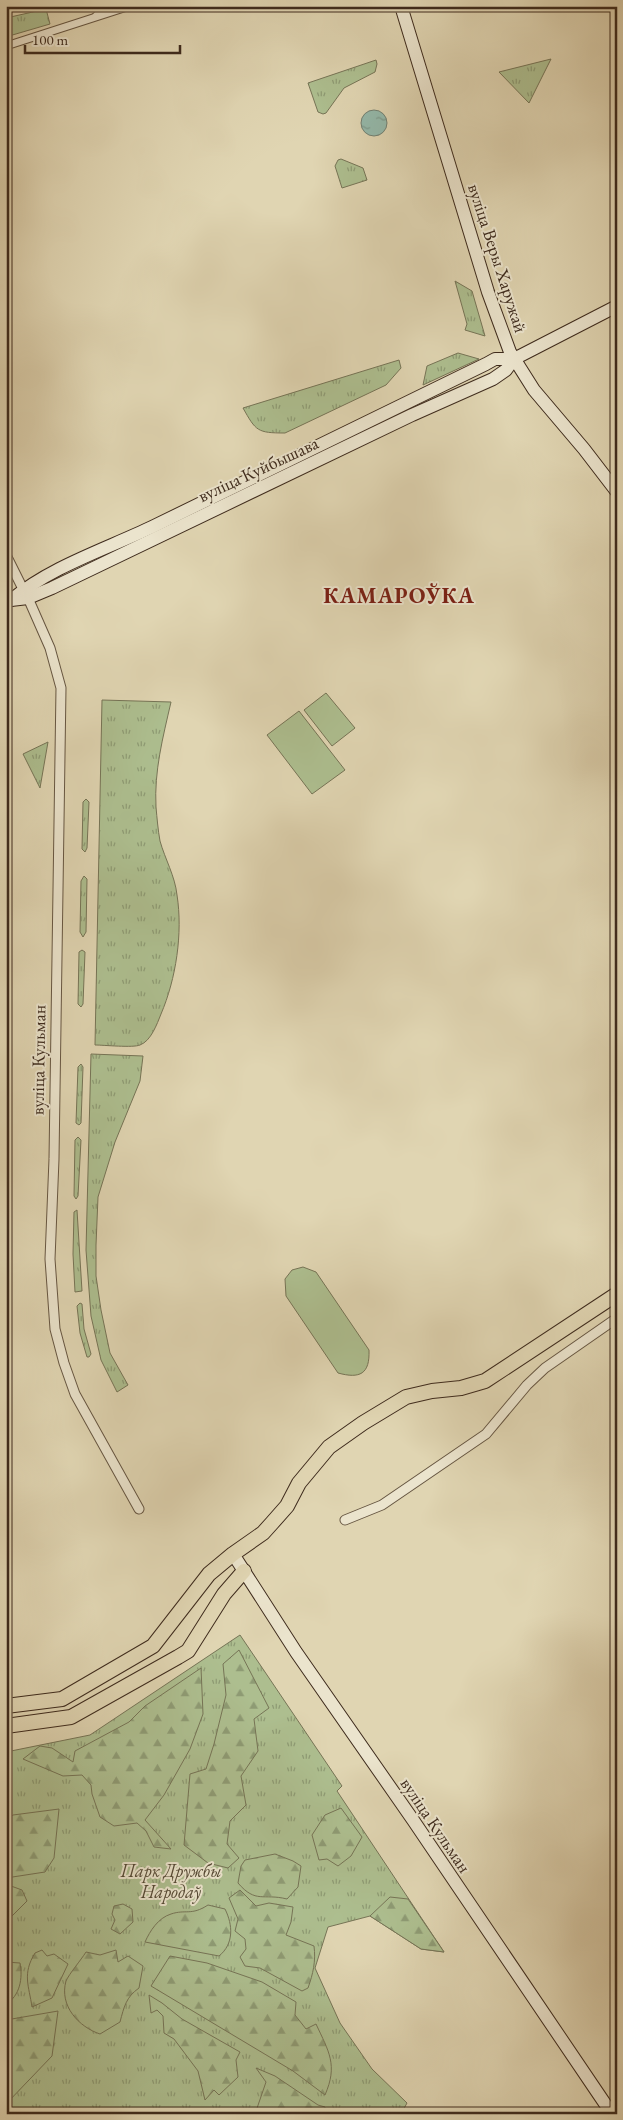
<svg xmlns="http://www.w3.org/2000/svg" width="623" height="2120" viewBox="0 0 623 2120" font-family="'EB Garamond',serif">
<defs>
<pattern id="grass-tufts" width="24" height="20" patternUnits="userSpaceOnUse" patternTransform="scale(1.25)"><rect width="24" height="20" fill="#adbe8f"/><path d="M3 7l-1-3M5 7V3M7 7l1-3M15 17l-1-3M17 17v-4M19 17l1-3" fill="none" stroke="#8e9b74"/></pattern>
<pattern id="forest-firs" width="22" height="20" patternUnits="userSpaceOnUse" patternTransform="scale(1.25)"><rect width="22" height="20" fill="#adbe8f"/><path d="M5 1l3.5 6h-7zM16 11l3.5 6h-7z" fill="#8e9b74"/></pattern>
<pattern id="water-ripples" width="26" height="14" patternUnits="userSpaceOnUse" patternTransform="scale(1.25)"><rect width="26" height="14" fill="#94b9ab"/><path d="M2 4q2-2 4 0t4 0M15 11q2-2 4 0t4 0" fill="none" stroke="#7a978b"/></pattern>
</defs>
<rect width="100%" height="100%" fill="#e0d5b2"/>
<filter id="stains"><feTurbulence type="fractalNoise" baseFrequency=".004" numOctaves="4"/><feColorMatrix values="0 0 0 0 .2 0 0 0 0 .09 0 0 0 0 .02 0 0 0 .5 -.17"/></filter>
<radialGradient id="worn" r=".72"><stop offset=".6" stop-color="#630" stop-opacity="0"/><stop offset="1" stop-color="#630" stop-opacity=".3"/></radialGradient>
<g fill="url(#grass-tufts)" stroke="#767456">
<polygon points="46,9 50,24 9,36 6,18"/>
<polygon points="551,59 529,103 499,72"/>
<polygon points="376,60 377,64 375,72 344,88 326,113 323,114 318,112 308,83"/>
<polygon points="341,159 363,168 367,180 342,188 335,166 338,160"/>
<polygon points="455,281 472,291 485,336 465,330 467,324"/>
<polygon points="458,353 479,359 423,385 427,366"/>
<path d="M399,360L401,368L386,385L285,433C257,433 256,431 243,408Z"/>
<path d="M102,700L171,702C163,737 154,771 156,807C157,818 158,830 160,841C165,859 175,876 177,895C183,933 176,979 161,1014C157,1024 151,1041 140,1045C133,1048 104,1045 95,1045Z"/>
<polygon points="48,742 40,788 23,754"/>
<polygon points="86,799 89,802 87,848 85,852 82,849 83,802"/>
<polygon points="84,876 87,879 86,932 83,937 80,932 81,881"/>
<polygon points="82,950 85,952 83,1004 81,1007 78,1004 79,952"/>
<polygon points="91,1054 143,1056 140,1081 115,1142 98,1197 96,1245 96,1276 101,1310 110,1353 128,1385 117,1392 101,1360 91,1316 86,1250"/>
<polygon points="81,1064 83,1067 81,1123 79,1125 76,1123 78,1067"/>
<polygon points="78,1137 81,1140 78,1196 76,1199 74,1196 75,1140"/>
<polygon points="77,1210 82,1291 75,1292 73,1254 74,1212"/>
<polygon points="80,1303 82,1304 84,1329 91,1354 89,1357 87,1357 80,1333 77,1306"/>
<polygon points="240,1635 342,1786 337,1791 444,1952 421,1949 370,1916 328,1927 315,1968 340,2023 372,2069 407,2103 401,2114 6,2114 6,1752 90,1735"/>
</g>
<g fill="url(#forest-firs)" stroke="#767456">
<polygon points="239,1650 269,1708 254,1719 258,1751 241,1776 246,1805 230,1821 227,1844 239,1858 228,1868 208,1863 184,1845 190,1774 206,1769 214,1744 226,1695 223,1664"/>
<polygon points="201,1668 203,1714 190,1749 164,1795 145,1820 171,1849 154,1847 146,1831 137,1823 114,1826 100,1817 92,1794 91,1785 82,1775 63,1776 23,1759 40,1746 52,1748 73,1762 75,1751 129,1722 145,1706"/>
<polygon points="341,1808 362,1837 351,1856 338,1866 327,1859 319,1860 312,1835 325,1815"/>
<polygon points="59,1809 54,1858 45,1872 6,1878 6,1821 13,1815"/>
<path d="M275,1854L293,1861L301,1866L298,1887L287,1899C263,1893 256,1904 238,1883L241,1866L245,1860Z"/>
<polygon points="11,1886 22,1890 27,1901 12,1916 6,1910 6,1890"/>
<path d="M240,1890L256,1906L269,1903L293,1907L291,1922L286,1935L314,1946C316,1961 313,1974 308,1988L302,1991L260,1968L245,1966L240,1957L246,1949L245,1939L235,1931L238,1919L229,1898Z"/>
<polygon points="390,1897 408,1899 444,1952 421,1949 370,1916"/>
<polygon points="123,1904 132,1909 133,1922 120,1934 111,1929 115,1920 112,1914 114,1906"/>
<path d="M208,1905L225,1909C233,1925 234,1944 219,1956L145,1942C150,1931 158,1918 171,1914C186,1909 191,1916 208,1905Z"/>
<path d="M42,1950L47,1956L54,1954L68,1964L52,1998L32,2007C29,1986 22,1974 35,1953Z"/>
<path d="M116,1950L118,1962L128,1956L143,1966L139,1988C126,1997 124,2007 120,2022L100,2034C79,2027 59,2006 66,1981C69,1974 81,1960 86,1952L100,1955Z"/>
<path d="M170,1956L207,1963L262,1982L296,2002L295,2015L306,2029L316,2024C329,2052 338,2065 325,2095L293,2071L151,1986Z"/>
<path d="M6,1962L20,1963C23,1978 20,1996 6,2004Z"/>
<polygon points="149,1995 162,2003 182,2019 240,2052 236,2060 238,2077 219,2095 214,2090 205,2100 198,2071 174,2039 164,2033 163,2016 157,2010 151,2013"/>
<polygon points="58,2011 52,2056 6,2104 6,2020"/>
<polygon points="256,2068 275,2076 318,2105 325,2107 324,2114 255,2114 266,2082"/>
</g>
<g fill="#adbe8f" stroke="#767456">
<polygon points="326,693 355,728 332,746 304,710"/>
<polygon points="299,711 345,770 312,794 267,735"/>
<path d="M303,1267L316,1272L369,1350C370,1374 360,1379 338,1373L286,1296L285,1279L292,1270Z"/>
</g>
<circle fill="url(#water-ripples)" stroke="#728072" cx="374" cy="123" r="13"/>
<g fill="none" stroke-linecap="round" stroke-linejoin="round">
<g stroke="#665642" stroke-width="9">
<g id="pedestrian">
<polyline points="96,16 107,6"/>
<polyline points="6,46 130,6"/>
</g>
</g>
<g stroke="#665642" stroke-width="11">
<g id="minor">
<polyline points="6,555 23,589"/>
<polyline points="28,598 50,648 61,688 54,1159 50,1259 55,1329 64,1363 75,1394 139,1509"/>
<polyline points="345,1520 382,1505 486,1434 527,1385 545,1368 617,1318"/>
</g>
</g>
<g stroke="#3e2b1d" stroke-width="14">
<g id="secondary">
<polyline points="401,6 488,292 510,352 534,390 584,449 617,492"/>
<polyline points="11,600 28,598 52,588 412,415 493,379 506,370 514,359 617,306"/>
<path d="M11,600C50,567 106,549 152,527C263,473 375,418 486,364L495,359H514"/>
<polyline points="233,1554 296,1652 413,1820 612,2114"/>
</g>
</g>
<g stroke="#3e2b1d" stroke-width="16">
<g id="primary">
<polyline points="6,1706 62,1699 153,1646 209,1574 233,1554 263,1533 272,1523 287,1506 299,1483 329,1447 363,1423 406,1397 432,1391 461,1388 485,1381 617,1294"/>
<polyline points="6,1726 71,1717 178,1657 188,1651 224,1594 244,1571"/>
</g>
</g>
<use href="#pedestrian" stroke="#ebe4cd" stroke-width="7"/>
<use href="#minor" stroke="#ebe4cd" stroke-width="9"/>
<use href="#secondary" stroke="#ebe4cd" stroke-width="12"/>
<use href="#primary" stroke="#e0d5b2" stroke-width="14"/>
</g>
<g text-anchor="middle" dominant-baseline="central" stroke-width="4" stroke-linejoin="round" paint-order="stroke">
<g font-size="18" fill="#3e2b1d" stroke="#ebe4cd">
<text transform="translate(498 258) rotate(72)">вуліца Веры Харужай</text>
<text transform="translate(258 469) rotate(-25)">вуліца Куйбышава</text>
<text transform="translate(38 1060) rotate(-89)">вуліца Кульман</text>
<text transform="translate(436 1825) rotate(56)">вуліца Кульман</text>
</g>
<g font-size="18" font-style="italic" fill="#544834" stroke="#ebe4cd">
<text x="171" y="1870">Парк Дружбы<tspan x="171" dy="21">Народаў</tspan></text>
</g>
<g font-size="22" font-weight="bold" letter-spacing="1" fill="#7a1f14" stroke="#ebe4cd">
<text x="399" y="595">КАМАРОЎКА</text>
</g>
</g>
<rect width="623" height="2120" fill="none" stroke="#e0d5b2" stroke-width="25"/>
<rect x="8" y="8" width="608" height="2105" fill="none" stroke="#3e2b1d" stroke-width="2.5"/>
<rect x="12" y="12" width="598" height="2095" fill="none" stroke="#3e2b1d"/>
<path d="M25 45v8h155v-8" fill="none" stroke="#3e2b1d" stroke-width="2.5"/>
<text x="32" y="45" font-size="15" fill="#3e2b1d" stroke="#ebe4cd" stroke-width="4" paint-order="stroke">100 m</text>
<rect width="100%" height="100%" filter="url(#stains)"/>
<rect width="100%" height="100%" fill="url(#worn)"/>
</svg>
